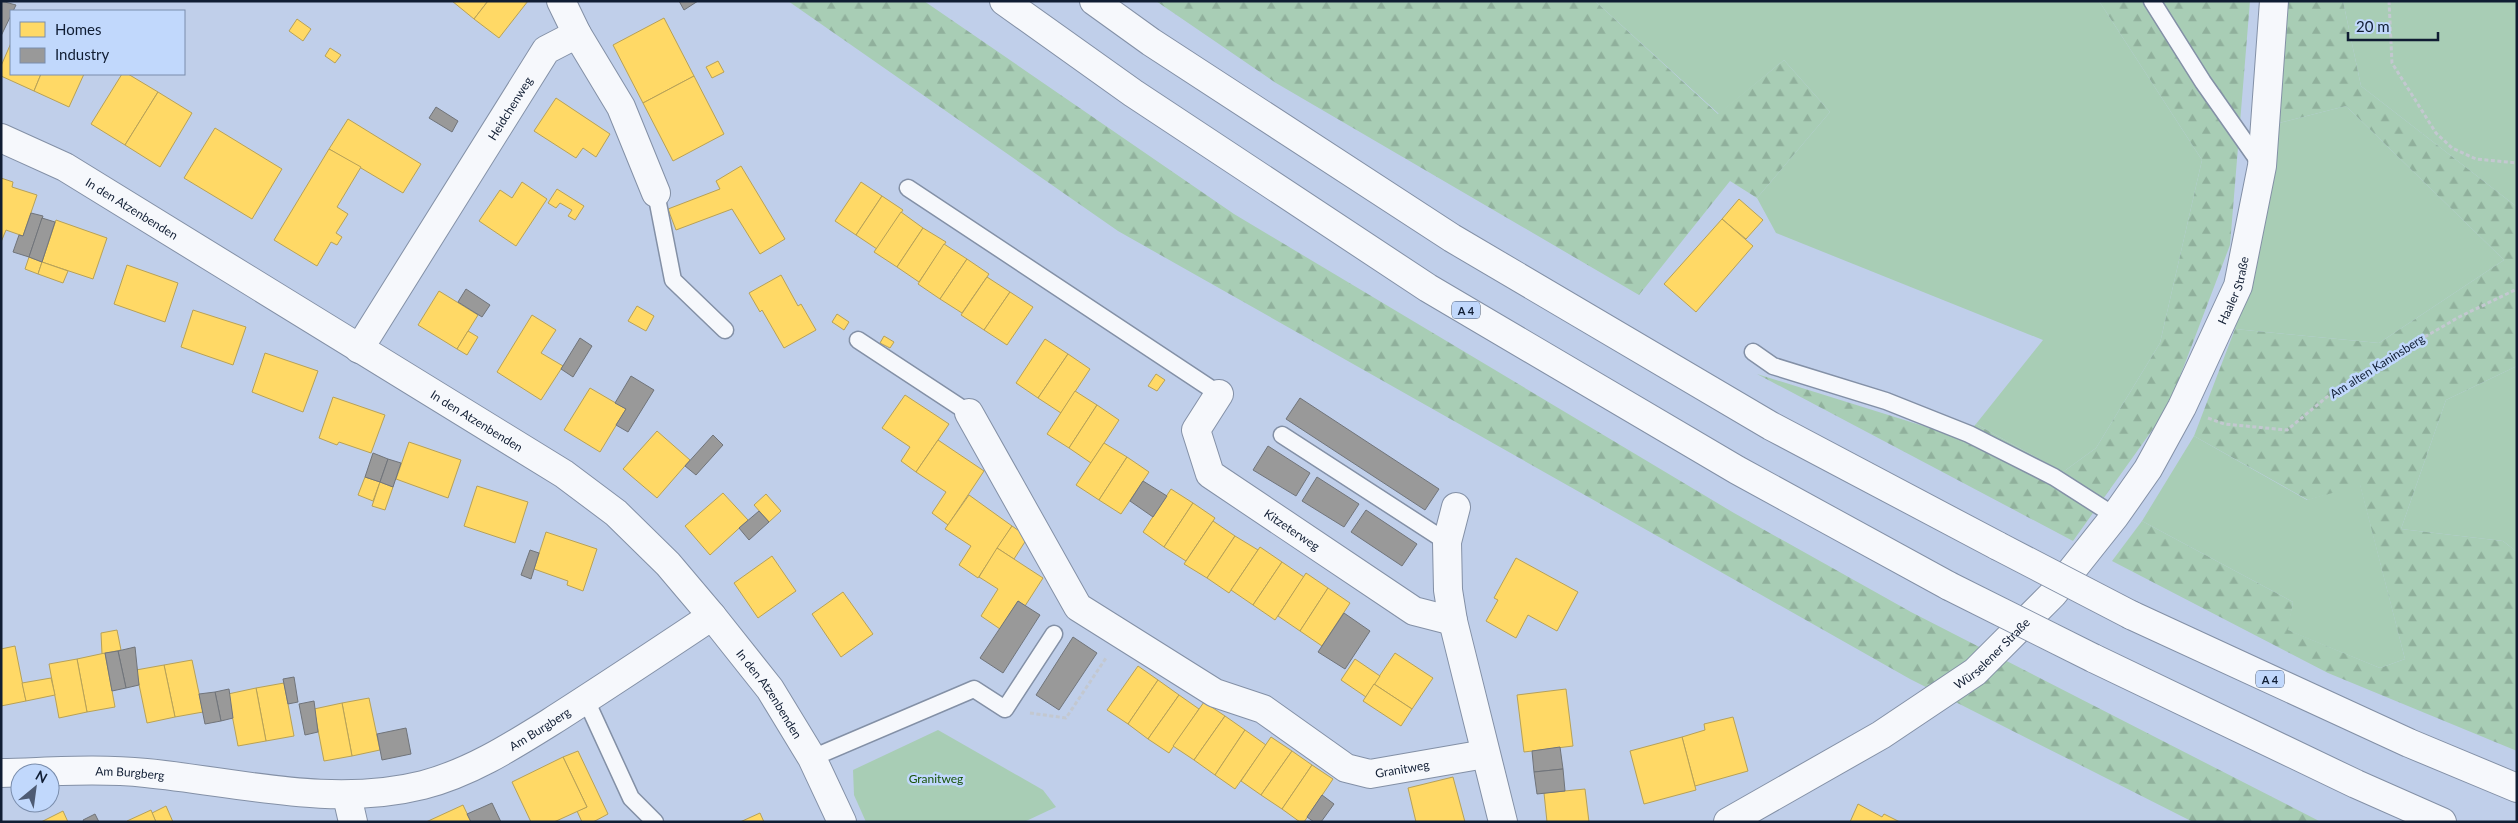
<svg xmlns="http://www.w3.org/2000/svg" width="2518" height="823" viewBox="0 0 2518 823" font-family="Lato,sans-serif">
<defs>
<pattern id="forest-firs" width="22" height="20" patternUnits="userSpaceOnUse" patternTransform="scale(1.25)"><rect width="22" height="20" fill="#a8cdb5"/><path d="M5 1l3.5 6h-7zM16 11l3.5 6h-7z" fill="#90b09c"/></pattern>
</defs>
<rect width="100%" height="100%" fill="#c0cfea"/>
<g fill="#a8cdb5">
<polygon points="1595,1 2099,1 2202,160 2160,343 2096,448 2063,472 1976,424 2043,340 1776,233 1757,198 1830,112 1784,60 1719,114"/>
<polygon points="2343,1 2517,1 2517,207 2361,86"/>
<polygon points="2346,106 2504,260 2379,343 2235,329 2266,203 2271,125"/>
<polygon points="2517,366 2517,552 2503,541 2401,529 2446,400"/>
<polygon points="2194,436 2307,500 2360,484 2405,659 2380,668 2287,630 2293,602 2142,521"/>
<polygon points="938,730 1043,790 1056,807 1024,822 866,822 854,795 853,770"/>
</g>
<g fill="url(#forest-firs)">
<polygon points="788,1 924,1 1234,214 1734,513 1911,612 2321,822 2193,822 1910,679 1118,231"/>
<polygon points="1156,1 1595,1 1718,114 1784,60 1830,112 1757,198 1730,181 1639,295 1276,83"/>
<polygon points="2099,1 2250,1 2230,245 2168,408 2073,541 1757,374 1962,438 1976,424 2063,472 2096,448 2160,343 2202,160"/>
<polygon points="2284,1 2343,1 2361,86 2517,207 2517,366 2446,400 2401,529 2503,541 2517,552 2517,751 2328,673 2112,561 2142,521 2293,602 2288,630 2380,668 2405,659 2360,485 2308,500 2194,436 2235,329 2379,343 2504,260 2346,106 2271,125"/>
</g>
<g fill="#ffd966" stroke="#b7a157">
<polygon points="452,1 488,1 474,19"/>
<polygon points="488,1 528,1 499,38 474,19"/>
<polygon points="664,18 694,76 643,103 613,45"/>
<polygon points="297,19 311,29 303,41 289,31"/>
<polygon points="11,43 11,74 41,74 34,91 1,76 1,66"/>
<polygon points="330,48 341,55 335,63 325,56"/>
<polygon points="718,61 724,72 712,78 706,67"/>
<polygon points="41,74 84,74 69,107 34,91"/>
<polygon points="122,74 128,74 158,92 125,145 91,124"/>
<polygon points="694,76 724,134 673,161 643,103"/>
<polygon points="158,92 192,113 160,167 125,145"/>
<polygon points="556,98 610,134 596,157 583,148 576,158 534,131"/>
<polygon points="348,119 421,164 403,193 329,149"/>
<polygon points="215,128 282,169 252,219 184,178"/>
<polygon points="329,149 361,167 337,207 348,214 336,233 342,237 337,245 331,242 317,266 274,240"/>
<polygon points="741,166 785,239 760,254 732,209 676,230 668,209 720,189 716,181"/>
<polygon points="1,178 13,182 12,187 37,195 23,236 6,230 1,242"/>
<polygon points="522,182 547,199 516,246 479,221 500,190 512,198"/>
<polygon points="861,182 882,196 856,235 835,221"/>
<polygon points="557,189 584,206 575,220 568,216 572,210 560,203 556,208 548,203"/>
<polygon points="882,196 903,210 877,249 856,235"/>
<polygon points="1739,199 1763,220 1746,239 1722,219"/>
<polygon points="901,212 923,228 897,267 874,252"/>
<polygon points="1722,219 1753,246 1696,312 1664,284"/>
<polygon points="56,220 107,238 93,279 42,262"/>
<polygon points="923,228 946,242 919,282 897,267"/>
<polygon points="944,244 967,259 940,299 918,284"/>
<polygon points="29,257 42,262 38,274 25,269"/>
<polygon points="967,259 989,274 962,313 940,299"/>
<polygon points="42,262 68,271 63,283 38,274"/>
<polygon points="127,265 178,283 165,322 114,304"/>
<polygon points="781,275 798,306 801,304 816,330 784,348 762,310 760,312 749,293"/>
<polygon points="987,277 1010,292 984,330 961,315"/>
<polygon points="439,291 478,315 457,349 418,325"/>
<polygon points="1010,292 1033,307 1007,345 984,330"/>
<polygon points="637,306 654,316 646,331 628,321"/>
<polygon points="193,310 246,327 233,365 181,347"/>
<polygon points="837,314 849,322 844,330 832,322"/>
<polygon points="532,315 556,330 541,353 563,366 541,400 497,372"/>
<polygon points="468,331 478,337 467,355 457,349"/>
<polygon points="884,336 894,342 890,348 880,343"/>
<polygon points="1045,339 1068,354 1038,398 1016,383"/>
<polygon points="265,353 318,371 303,412 252,392"/>
<polygon points="1068,354 1090,369 1061,413 1038,398"/>
<polygon points="1156,374 1165,380 1157,391 1148,386"/>
<polygon points="590,388 626,409 600,452 564,430"/>
<polygon points="1075,391 1097,405 1069,448 1047,434"/>
<polygon points="905,395 949,424 916,472 901,461 910,447 882,428"/>
<polygon points="333,397 385,415 371,453 339,442 337,445 319,438"/>
<polygon points="1097,405 1119,420 1091,463 1069,448"/>
<polygon points="657,431 690,460 657,498 623,469"/>
<polygon points="938,440 984,471 948,525 932,513 946,492 916,472"/>
<polygon points="409,442 461,460 448,498 396,479"/>
<polygon points="1104,443 1127,457 1099,500 1076,485"/>
<polygon points="1127,457 1149,472 1121,514 1099,500"/>
<polygon points="365,477 380,482 373,501 358,495"/>
<polygon points="380,482 393,487 385,510 372,506"/>
<polygon points="477,486 528,502 515,543 464,526"/>
<polygon points="1171,489 1193,503 1164,547 1143,532"/>
<polygon points="723,493 748,520 710,555 685,526"/>
<polygon points="766,494 781,511 769,522 754,505"/>
<polygon points="969,495 1012,526 978,578 959,565 971,546 945,529"/>
<polygon points="1193,503 1215,518 1186,561 1164,547"/>
<polygon points="1213,521 1235,536 1207,578 1184,564"/>
<polygon points="1012,526 1028,537 1014,559 997,548"/>
<polygon points="546,532 597,549 583,591 567,585 568,581 534,569"/>
<polygon points="1235,536 1258,550 1229,593 1207,578"/>
<polygon points="1260,547 1282,562 1253,605 1231,590"/>
<polygon points="997,548 1043,578 1025,606 1018,601 1000,629 981,616 998,589 979,577"/>
<polygon points="772,556 796,591 758,618 734,583"/>
<polygon points="1516,558 1578,592 1557,631 1528,615 1516,638 1486,621 1498,600 1494,598"/>
<polygon points="1282,562 1304,577 1275,620 1253,605"/>
<polygon points="1306,573 1328,588 1300,631 1278,616"/>
<polygon points="1328,588 1350,603 1322,646 1300,631"/>
<polygon points="843,592 873,634 841,657 812,614"/>
<polygon points="117,630 121,650 102,654 101,633"/>
<polygon points="15,646 26,701 1,706 1,649"/>
<polygon points="105,653 115,707 87,712 77,659"/>
<polygon points="1395,653 1433,678 1412,709 1374,684"/>
<polygon points="77,659 87,712 59,718 49,664"/>
<polygon points="1355,659 1380,676 1366,697 1341,680"/>
<polygon points="192,660 203,712 175,717 164,665"/>
<polygon points="164,665 175,717 147,723 136,670"/>
<polygon points="1138,666 1158,680 1128,724 1107,710"/>
<polygon points="51,678 55,695 26,701 22,683"/>
<polygon points="1158,680 1179,695 1148,739 1128,724"/>
<polygon points="284,683 294,736 266,741 256,688"/>
<polygon points="1374,684 1412,709 1401,726 1363,701"/>
<polygon points="256,688 266,741 238,746 228,694"/>
<polygon points="1566,689 1573,746 1524,752 1517,695"/>
<polygon points="1179,695 1199,709 1169,753 1148,739"/>
<polygon points="369,698 380,750 352,756 342,703"/>
<polygon points="1204,702 1225,716 1194,760 1173,746"/>
<polygon points="342,703 352,756 324,761 314,709"/>
<polygon points="1225,716 1245,730 1215,775 1194,760"/>
<polygon points="1733,717 1748,771 1695,786 1682,737 1705,730 1704,724"/>
<polygon points="1245,730 1266,745 1235,789 1215,775"/>
<polygon points="1271,737 1292,751 1261,795 1241,781"/>
<polygon points="1682,737 1696,790 1644,804 1630,751"/>
<polygon points="578,751 608,814 593,822 582,822 577,811 587,807 563,757"/>
<polygon points="1292,751 1312,765 1282,809 1261,795"/>
<polygon points="563,757 587,807 554,822 531,822 512,782"/>
<polygon points="1312,765 1333,779 1304,822 1300,822 1282,809"/>
<polygon points="1453,777 1465,822 1416,822 1408,788"/>
<polygon points="1585,789 1589,822 1547,822 1544,793"/>
<polygon points="1858,804 1882,817 1884,814 1900,822 1850,822"/>
<polygon points="463,805 471,822 426,822"/>
<polygon points="166,806 173,822 156,822 152,813"/>
<polygon points="151,810 156,822 127,822 127,821"/>
<polygon points="63,811 68,822 41,822"/>
<polygon points="760,813 764,822 740,822"/>
</g>
<g fill="#999" stroke="#70747a">
<polygon points="1,1 16,5 1,36"/>
<polygon points="679,1 698,1 684,10"/>
<polygon points="436,107 458,121 452,132 429,118"/>
<polygon points="31,213 43,216 29,257 13,252 19,235 23,236"/>
<polygon points="42,218 55,222 42,262 29,257"/>
<polygon points="466,289 490,305 482,317 458,302"/>
<polygon points="580,338 592,346 573,377 561,369"/>
<polygon points="631,376 654,390 628,432 616,425 626,409 615,403"/>
<polygon points="1300,398 1439,489 1425,510 1286,419"/>
<polygon points="713,435 723,445 696,475 685,466"/>
<polygon points="1268,446 1310,473 1296,496 1253,470"/>
<polygon points="373,453 388,459 380,482 365,477"/>
<polygon points="388,459 401,463 393,487 380,482"/>
<polygon points="1317,477 1359,504 1344,527 1302,501"/>
<polygon points="1143,481 1167,496 1153,517 1130,501"/>
<polygon points="1366,510 1417,544 1402,566 1351,532"/>
<polygon points="759,511 769,522 749,540 739,528"/>
<polygon points="530,550 539,553 531,579 521,575"/>
<polygon points="1018,601 1040,615 1003,673 980,658"/>
<polygon points="1344,613 1370,631 1345,669 1318,652"/>
<polygon points="1073,637 1097,653 1059,710 1036,695"/>
<polygon points="135,647 139,685 126,688 118,651"/>
<polygon points="118,651 126,688 112,691 105,653"/>
<polygon points="294,677 298,702 288,704 283,679"/>
<polygon points="229,689 233,718 221,721 215,692"/>
<polygon points="215,692 221,721 205,724 199,694"/>
<polygon points="314,701 318,732 305,735 299,704"/>
<polygon points="406,728 411,754 382,760 377,734"/>
<polygon points="1560,747 1563,769 1534,772 1532,751"/>
<polygon points="1563,769 1565,791 1537,794 1534,772"/>
<polygon points="1322,795 1334,804 1321,822 1314,822 1307,817"/>
<polygon points="492,803 501,822 471,822 467,814"/>
<polygon points="95,814 99,822 84,822 83,820"/>
</g>
<g fill="none" stroke-linecap="round" stroke-linejoin="round">
<g stroke="#8390a6" stroke-width="19">
<g id="service">
<polyline points="2152,1 2203,82 2262,166"/>
<polyline points="908,188 1219,394"/>
<polyline points="656,193 673,280 725,330"/>
<polyline points="858,340 969,413"/>
<polyline points="1753,352 1773,366 1886,401 1969,434 2054,477 2115,516"/>
<polyline points="1282,435 1447,542"/>
<polyline points="586,700 631,798 655,822"/>
<polyline points="812,758 974,689 1005,709 1054,634"/>
</g>
</g>
<g stroke="#8390a6" stroke-width="30">
<g id="minor">
<polyline points="561,1 577,34"/>
<path id="s1" d="M1,138L65,167L564,474L616,513L668,564L712,616L770,689L812,758L842,822"/>
<path id="s2" d="M359,349L546,50L577,34L621,107L656,193"/>
<path id="s3" d="M1219,394L1196,430L1210,474L1414,611L1453,621"/>
<path id="s4" d="M969,413L1078,607L1215,693L1263,709L1346,768L1370,774L1485,754"/>
<polyline points="1456,507 1447,542 1448,590 1453,621 1503,822"/>
<path id="s5" d="M1,773C49,772 98,768 146,773C238,782 331,808 423,785C469,773 509,748 549,723C604,688 658,652 712,616"/>
<polyline points="347,796 353,822"/>
<path id="s6" d="M1728,822L1881,735L1975,672L2053,594L2115,516L2148,469L2182,407L2238,286L2262,166L2274,1"/>
</g>
</g>
<g stroke="#8390a6" stroke-width="30">
<g id="motorway">
<polyline points="1004,1 1133,93 1428,288 1737,470 1949,586"/>
<polyline points="1094,1 1151,42 1452,238 1771,426 1998,546"/>
<polyline points="2131,615 2409,743 2517,788"/>
<polyline points="2093,658 2356,784 2442,822"/>
</g>
</g>
<g stroke="#c3c8d0" stroke-width="3" stroke-dasharray="4 2.5" stroke-linecap="butt">
<polyline points="2389,1 2392,63 2436,133 2452,148 2476,159 2517,163"/>
<polyline points="2208,418 2224,424 2287,430 2339,387 2459,317 2517,289"/>
<polyline points="1030,713 1066,718 1106,658"/>
</g>
<use href="#service" stroke="#f6f8fc" stroke-width="16"/>
<use href="#minor" stroke="#f6f8fc" stroke-width="28"/>
<use href="#motorway" stroke="#f6f8fc" stroke-width="28"/>
<g stroke="#8390a6" stroke-width="30" stroke-linecap="butt">
<g id="motorway-bridge">
<polyline points="1998,546 2131,615"/>
<polyline points="1949,586 2093,658"/>
</g>
</g>
<use href="#motorway-bridge" stroke="#f6f8fc" stroke-width="28"/>
</g>
<g text-anchor="middle" dominant-baseline="central" stroke-width="5" stroke-linejoin="round" paint-order="stroke">
<g fill="#c1d8fc" stroke="#45556f" stroke-width="1">
<rect x="1452" y="301.5" width="28" height="17" rx="4"/>
<rect x="2256" y="670.5" width="28" height="17" rx="4"/>
</g>
<g font-size="11" font-weight="bold" fill="#101d33">
<text x="1466" y="310">A 4</text>
<text x="2270" y="679">A 4</text>
</g>
<g font-size="12" fill="#101d33" stroke="#c1d8fc">
<text stroke="none"><textPath href="#s2" startOffset="284">Heidchenweg</textPath></text>
<text stroke="none"><textPath href="#s1" startOffset="149">In den Atzenbenden</textPath></text>
<text stroke="none"><textPath href="#s6" startOffset="755">Haaler Straße</textPath></text>
<text transform="translate(2377 366) rotate(-32)">Am alten Kaninsberg</text>
<text stroke="none"><textPath href="#s1" startOffset="554">In den Atzenbenden</textPath></text>
<text stroke="none"><textPath href="#s3" startOffset="188">Kitzeterweg</textPath></text>
<text stroke="none"><textPath href="#s6" startOffset="314">Würselener Straße</textPath></text>
<text stroke="none"><textPath href="#s1" startOffset="959">In den Atzenbenden</textPath></text>
<text stroke="none"><textPath href="#s5" startOffset="554">Am Burgberg</textPath></text>
<text stroke="none"><textPath href="#s4" startOffset="594">Granitweg</textPath></text>
<text stroke="none"><textPath href="#s5" startOffset="129">Am Burgberg</textPath></text>
</g>
<g font-size="12" fill="#185309" stroke="#c1d8fc">
<text x="936" y="778">Granitweg</text>
</g>
</g>
<rect width="2518" height="823" fill="none" stroke="#101d33" stroke-width="5"/>
<rect x="10" y="10" width="175" height="65" fill="#c1d8fc" stroke="#7a8dac"/>
<rect x="20" y="22" width="25" height="15" fill="#ffd966" stroke="#7a8dac"/>
<text x="55" y="35" font-size="15" fill="#101d33">Homes</text>
<rect x="20" y="48" width="25" height="15" fill="#999999" stroke="#7a8dac"/>
<text x="55" y="60" font-size="15" fill="#101d33">Industry</text>
<g transform="translate(35 788) rotate(29)"><circle r="24" fill="#c1d8fc" stroke="#7a8dac"/>
<path d="M0-4L9 19L0 12L-9 19Z" fill="#4e5b73"/>
<text y="-8" font-size="14" font-weight="bold" text-anchor="middle" fill="#101d33">N</text>
</g>
<path d="M2348 32v8h90v-8" fill="none" stroke="#101d33" stroke-width="2.5"/>
<text x="2356" y="32" font-size="15" fill="#101d33" stroke="#c1d8fc" stroke-width="4" paint-order="stroke">20 m</text>
</svg>
